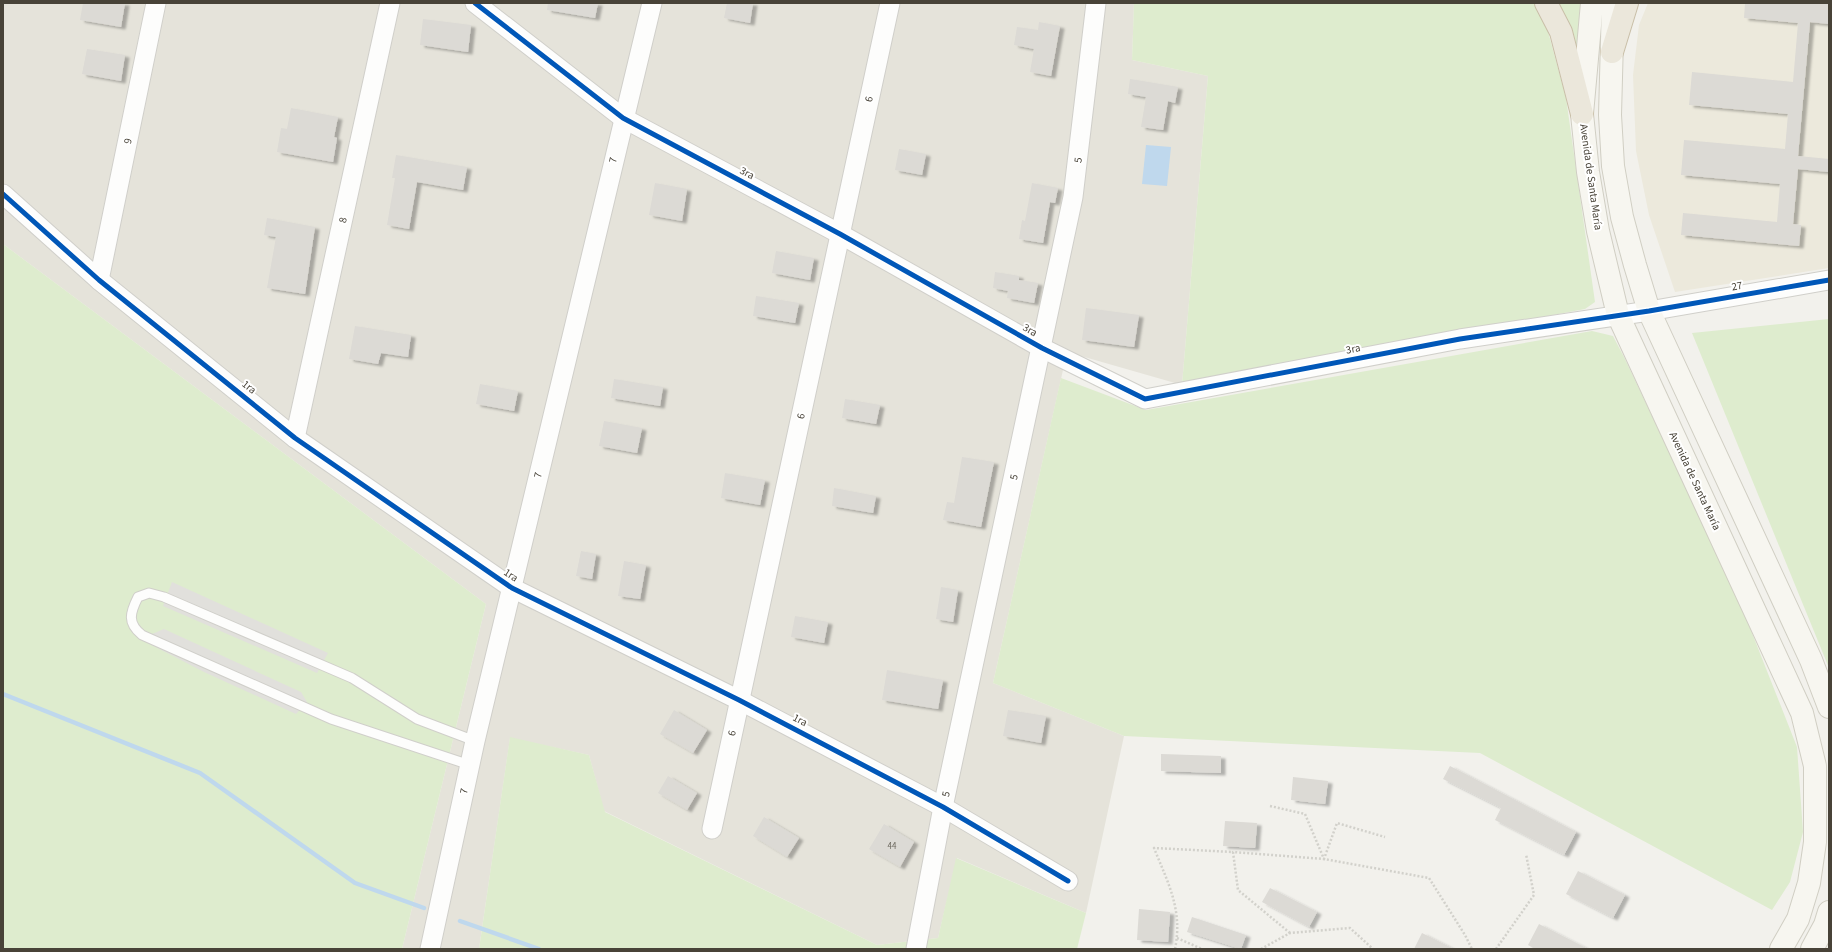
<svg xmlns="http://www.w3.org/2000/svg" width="1832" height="952" viewBox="0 0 1832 952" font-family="'Source Sans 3',sans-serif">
<defs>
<filter id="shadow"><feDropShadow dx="4.5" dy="2.5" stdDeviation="1" flood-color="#0004"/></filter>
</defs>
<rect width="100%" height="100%" fill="#f2f1ec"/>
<polygon fill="#e5e3da" points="3,3 1134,3 1132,60 1208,76 1182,385 1067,352 993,683 1124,736 1086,913 957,858 938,938 877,945 604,811 589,755 510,738 479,949 402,949 486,604 3,244"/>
<polygon fill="#ece9dc" points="1648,3 1829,3 1829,268 1675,292 1649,215 1636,151 1633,75 1639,25"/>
<g fill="#deecce">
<polygon points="1134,3 1536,3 1543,13 1566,98 1595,302 1585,309 1182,385 1208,76 1132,60"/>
<polygon points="1557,3 1587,3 1582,72"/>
<polygon points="3,244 486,604 402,949 3,949"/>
<polygon points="1829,319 1829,668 1692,333"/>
<polygon points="1592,331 1613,336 1624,357 1739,600 1797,747 1803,832 1790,882 1772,910 1480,753 1124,736 993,683 1061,378 1146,410"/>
<polygon points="510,737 589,755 605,812 877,945 938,938 956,858 1086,913 1077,949 479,949"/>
</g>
<g fill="#e1e0dc">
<polygon points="172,582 328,653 317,673 163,606"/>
<polygon points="164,629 301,692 307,702 296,714 204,672 140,639"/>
</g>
<polygon fill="#bfd8ed" points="1146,145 1171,147 1167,186 1142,184"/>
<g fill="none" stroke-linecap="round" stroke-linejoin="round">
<g stroke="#bfd8ed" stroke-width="4.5">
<polyline points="3,694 200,773 355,883 424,908"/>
<polyline points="460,921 539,949"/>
</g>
</g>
<g fill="#dcdad5" filter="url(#shadow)">
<polygon points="83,3 125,3 121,27 80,20"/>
<polygon points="548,3 598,3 595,18 547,10"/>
<polygon points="727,3 753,3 750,23 724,18"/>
<polygon points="1745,3 1829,3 1829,24 1810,22 1798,156 1829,159 1829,172 1798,169 1793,224 1801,225 1799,246 1681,235 1683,213 1777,222 1780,184 1681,175 1684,140 1785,149 1788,114 1689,105 1692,72 1793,82 1798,23 1744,18"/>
<polygon points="423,19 471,25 468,52 420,45"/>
<polygon points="1039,22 1060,26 1051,76 1030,72 1034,49 1014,45 1017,27 1038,30"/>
<polygon points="87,49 125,55 121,81 82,74"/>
<polygon points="1130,79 1178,87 1175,103 1168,101 1163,130 1141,127 1146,97 1128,94"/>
<polygon points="291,108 338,117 334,137 337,138 333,162 277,152 281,128 287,129"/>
<polygon points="899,149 926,154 922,175 895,170"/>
<polygon points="396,155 467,167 463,190 417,182 409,229 387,225 395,178 392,178"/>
<polygon points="655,183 687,189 682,221 649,215"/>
<polygon points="1032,183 1058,188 1055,203 1050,202 1043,243 1019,239 1022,220 1025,221"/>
<polygon points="267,218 315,227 305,294 267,288 276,237 264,235"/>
<polygon points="776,251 814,258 810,280 772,273"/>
<polygon points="995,272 1019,276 1019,280 1038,283 1034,303 1007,298 1008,291 993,288"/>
<polygon points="756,296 799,303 795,323 753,316"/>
<polygon points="1086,308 1139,315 1134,347 1082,340"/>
<polygon points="355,326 411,335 408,357 381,353 378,364 349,359"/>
<polygon points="614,379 663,387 660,406 611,398"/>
<polygon points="480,384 518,391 514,411 476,404"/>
<polygon points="845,399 880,405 876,424 842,418"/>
<polygon points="604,421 642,428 637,453 599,446"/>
<polygon points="962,457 994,462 981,527 943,520 947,502 954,503"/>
<polygon points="725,473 765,480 760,505 721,498"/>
<polygon points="834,488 876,496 873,513 832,506"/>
<polygon points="581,551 596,554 592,579 576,576"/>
<polygon points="624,561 646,565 640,599 618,596"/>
<polygon points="941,587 958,590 953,622 936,619"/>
<polygon points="795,616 828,622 824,643 791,637"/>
<polygon points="887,670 943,680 938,709 882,700"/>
<polygon points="674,710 707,730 693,753 660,734"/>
<polygon points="1008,710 1046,716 1041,743 1003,736"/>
<polygon points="1161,754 1221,756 1221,773 1161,771"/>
<polygon points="1450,766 1576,832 1564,855 1495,820 1501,808 1443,779"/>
<polygon points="668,776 697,793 687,810 658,793"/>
<polygon points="1293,777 1328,781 1325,804 1291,800"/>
<polygon points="764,817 799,838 787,857 753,836"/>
<polygon points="1225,821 1257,823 1255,848 1223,846"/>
<polygon points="884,824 914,842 900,867 869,849"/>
<polygon points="1578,871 1625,895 1613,918 1566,894"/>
<polygon points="1270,888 1317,912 1309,927 1262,902"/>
<polygon points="1139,909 1170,912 1168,942 1137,940"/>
<polygon points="1192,917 1246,935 1241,949 1187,932"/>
<polygon points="1539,924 1588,949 1535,949 1528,945"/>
<polygon points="1422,933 1454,949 1414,949"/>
</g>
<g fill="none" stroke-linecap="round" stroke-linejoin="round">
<g stroke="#d0cfca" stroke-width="11">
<path id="lane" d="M470,765L331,719L142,635C127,623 130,613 138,597L149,593L164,597L352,678L417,719L475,741"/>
</g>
<g stroke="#d0cfca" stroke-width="21">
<g id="street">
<polyline points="475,3 623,118 840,234 1042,348 1145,399 1460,339 1649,311 1829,280"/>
<polyline points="3,194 99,280 295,438 512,588 739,700 943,807 1068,881"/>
<polyline points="99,280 156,3"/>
<polyline points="295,438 390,3"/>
<polyline points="712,829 890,3"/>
<polyline points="430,949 475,741 652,3"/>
<polyline points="916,949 943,807 1073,197 1096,3"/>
</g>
</g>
<g stroke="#d0cec3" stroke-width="24">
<g id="secondary">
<polyline points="1592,3 1582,114 1588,172 1598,231 1618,315 1802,713 1815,766 1815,842 1809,883 1798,919 1781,949"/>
<polyline points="1613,3 1610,115 1613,166 1622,217 1635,265 1649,311 1811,660 1829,707"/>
<polyline points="1812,949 1825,925 1829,912"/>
</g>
</g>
<g stroke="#c9bfa8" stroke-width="24">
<g id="highway">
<polyline points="1546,3 1561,32 1582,114"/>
<polyline points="1612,52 1627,3"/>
</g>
</g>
<g stroke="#d2d1cb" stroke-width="2.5" stroke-dasharray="2 2" stroke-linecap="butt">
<polyline points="1270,806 1305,814 1324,859 1337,823 1385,837"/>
<polyline points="1290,933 1238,890 1233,852 1324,859 1429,878 1465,935 1472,949"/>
<polyline points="1177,938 1202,949"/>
<path d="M1175,949C1183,910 1168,883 1154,848L1233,852"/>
<polyline points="1261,949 1290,933 1350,928 1373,949"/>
<polyline points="1496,949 1534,895 1526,854"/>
</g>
<use href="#lane" stroke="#fdfdfc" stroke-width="9"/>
<use href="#street" stroke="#fdfdfc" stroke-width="19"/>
<use href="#secondary" stroke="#f7f6f0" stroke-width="22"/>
<use href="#highway" stroke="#ebe7db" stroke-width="22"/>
<g stroke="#fff" stroke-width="8">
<g id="cycleway">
<polyline points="475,3 623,118 840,234 1042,348 1145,399 1460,339 1649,311 1829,280"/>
<polyline points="3,194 99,280 295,438 512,588 739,700 943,807 1068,881"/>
</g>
</g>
<use href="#cycleway" stroke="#0057b8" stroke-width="5"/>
</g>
<g text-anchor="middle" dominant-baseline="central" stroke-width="4" stroke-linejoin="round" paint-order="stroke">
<g font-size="9" fill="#6e6a60">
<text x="892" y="846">44</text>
</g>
<g font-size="11" fill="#484338" stroke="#fff">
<text transform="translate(869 99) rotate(-78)">6</text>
<text transform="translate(128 141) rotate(-78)">9</text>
<text transform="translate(613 160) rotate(-77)">7</text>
<text transform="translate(1078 160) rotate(-83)">5</text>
<text transform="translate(747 173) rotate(28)">3ra</text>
<text transform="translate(1591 177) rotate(82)">Avenida de Santa María</text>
<text transform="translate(343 220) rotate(-78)">8</text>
<text transform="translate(1737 286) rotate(-10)">27</text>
<text transform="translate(1030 330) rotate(29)">3ra</text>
<text transform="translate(1353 349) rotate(-11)">3ra</text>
<text transform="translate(249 387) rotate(39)">1ra</text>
<text transform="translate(801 416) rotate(-78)">6</text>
<text transform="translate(538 475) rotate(-77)">7</text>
<text transform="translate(1014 477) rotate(-78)">5</text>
<text transform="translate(1695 481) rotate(65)">Avenida de Santa María</text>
<text transform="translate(511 575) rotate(33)">1ra</text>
<text transform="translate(800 720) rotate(28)">1ra</text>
<text transform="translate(732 733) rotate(-78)">6</text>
<text transform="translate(464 791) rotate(-78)">7</text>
<text transform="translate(946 794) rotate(-78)">5</text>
</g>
</g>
<rect width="1832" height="952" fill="none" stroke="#484338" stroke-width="8"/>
</svg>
